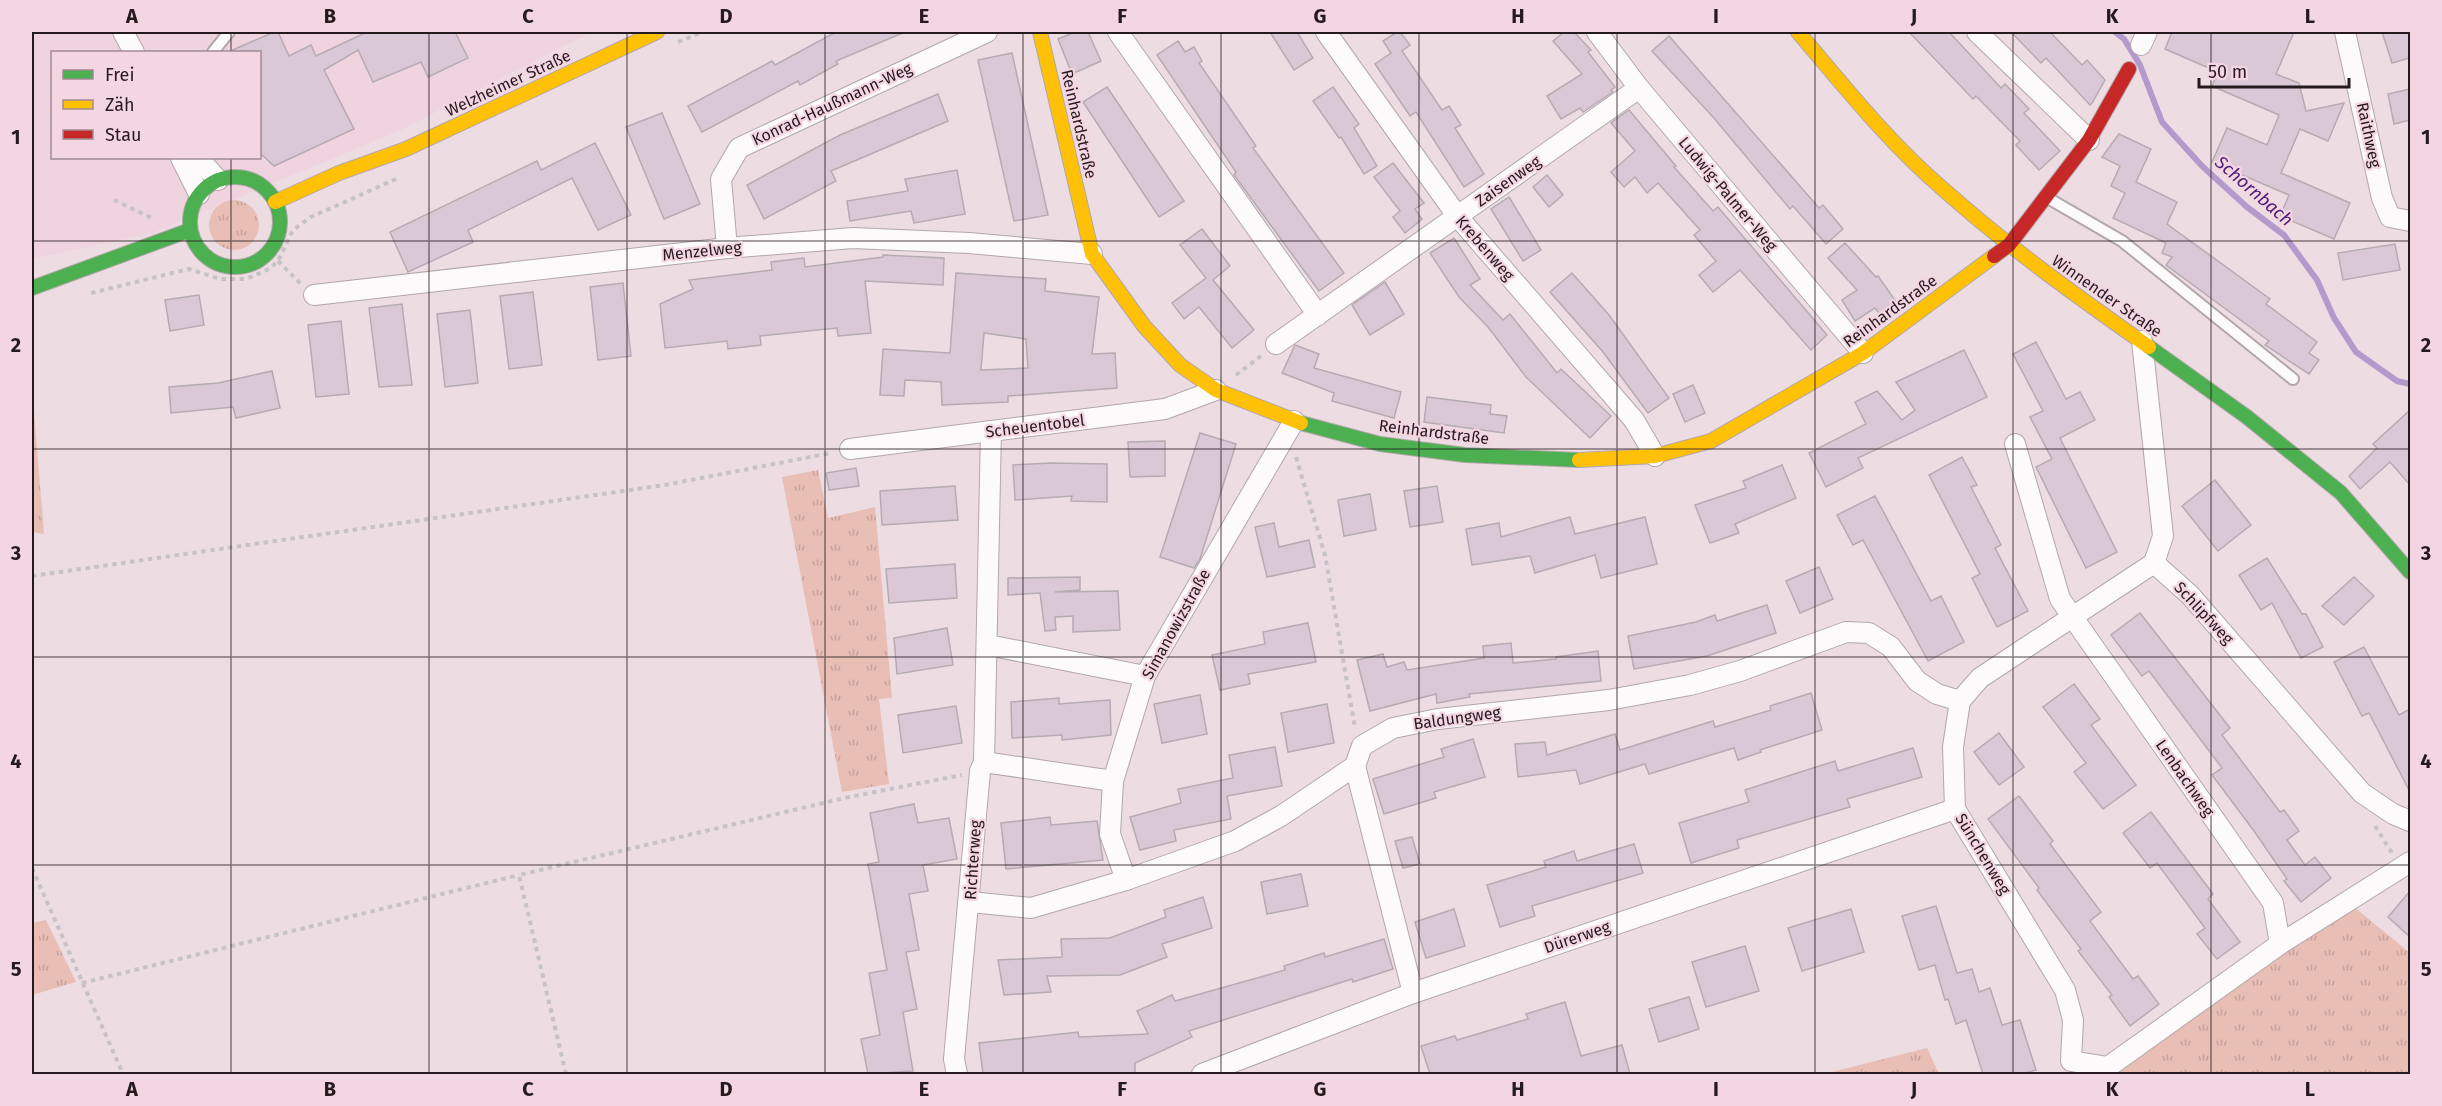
<svg xmlns="http://www.w3.org/2000/svg" width="2442" height="1106" viewBox="0 0 2442 1106" font-family="'Fira Sans',sans-serif">
<defs>
<pattern id="grass-tufts" width="24" height="20" patternUnits="userSpaceOnUse" patternTransform="scale(1.5)"><rect width="24" height="20" fill="#e8beb5"/><path d="M3 7l-1-3M5 7V3M7 7l1-3M15 17l-1-3M17 17v-4M19 17l1-3" fill="none" stroke="#c7a39b"/></pattern>
</defs>
<rect width="100%" height="100%" fill="#eddde3"/>
<path fill="#efd3de" fill-rule="evenodd" d="M32,32H591L399,131L153,233L32,259ZM52,52H260V158H52Z"/>
<g fill="url(#grass-tufts)">
<circle cx="234" cy="225" r="25"/>
<polygon points="32,386 44,534 32,532"/>
<polygon points="818,470 828,518 875,507 892,698 879,699 889,784 842,792 782,477"/>
<polygon points="2353,906 2410,953 2410,1074 2116,1074 2293,944"/>
<polygon points="46,920 76,982 32,995 32,923"/>
<polygon points="1927,1048 1939,1074 1824,1074"/>
</g>
<g fill="none" stroke-linecap="round" stroke-linejoin="round">
<polyline stroke="#b499cd" stroke-width="6" points="2115,32 2124,39 2140,65 2162,122 2202,166 2247,207 2284,235 2317,280 2334,318 2356,352 2397,381 2410,384"/>
</g>
<g fill="#dbc8d6" stroke="#b5abb1" stroke-width="1.5" fill-rule="evenodd">
<polygon points="274,32 278,32 289,56 311,45 316,56 367,32 455,32 468,58 428,77 421,62 373,82 358,50 324,70 354,129 274,166 260,153 260,52 228,52"/>
<polygon points="836,32 905,32 836,61 838,64 800,85 798,81 702,132 688,106 772,61 775,65"/>
<polygon points="1075,32 1088,32 1101,61 1072,74 1058,39"/>
<polygon points="1270,32 1297,32 1313,58 1294,70"/>
<polygon points="1397,32 1400,32 1410,45 1402,51 1442,110 1449,106 1461,125 1455,128 1484,174 1464,187 1416,112 1410,116 1375,64 1391,53 1383,41"/>
<polygon points="1564,32 1574,32 1591,50 1588,52 1615,87 1611,90 1613,92 1583,112 1580,108 1561,119 1547,96 1582,74 1553,41"/>
<polygon points="1909,32 1949,32 2001,88 2005,84 2029,109 2024,113 2060,151 2039,170 2016,145 2020,141 1976,96 1973,99"/>
<polygon points="2011,32 2050,32 2082,65 2087,60 2105,80 2092,103 2090,105 2046,58 2041,63"/>
<polygon points="2172,32 2294,32 2276,74 2299,83 2306,111 2344,103 2328,141 2300,129 2281,173 2350,203 2334,239 2280,216 2289,195 2212,162 2227,128 2267,145 2279,115 2212,86 2218,72 2165,49"/>
<polygon points="2382,32 2410,32 2410,58 2392,63"/>
<polygon points="1669,36 1819,208 1823,205 1843,229 1826,244 1793,206 1790,209 1713,117 1652,51"/>
<polygon points="1178,41 1185,52 1194,47 1202,61 1199,63 1256,146 1253,148 1344,273 1319,291 1234,175 1236,172 1157,55"/>
<polygon points="1012,53 1048,215 1014,221 978,60"/>
<polygon points="1107,87 1184,201 1159,217 1083,102"/>
<polygon points="1333,87 1359,124 1354,128 1377,166 1364,174 1341,137 1339,138 1313,101"/>
<polygon points="2410,89 2410,120 2394,124 2388,94"/>
<polygon points="938,94 948,121 831,171 836,181 764,219 747,185 840,135"/>
<polygon points="1629,110 1676,166 1674,167 1713,211 1718,207 1827,335 1811,350 1740,270 1713,292 1699,275 1716,261 1694,235 1700,230 1658,183 1647,193 1635,177 1624,187 1611,172 1635,151 1611,123"/>
<polygon points="662,113 700,204 664,219 626,127"/>
<polygon points="2119,134 2151,149 2136,182 2177,202 2167,224 2270,299 2266,304 2317,342 2309,353 2319,360 2309,374 2265,345 2269,341 2166,265 2172,257 2162,253 2166,243 2113,218 2125,193 2111,186 2120,166 2102,157"/>
<polygon points="595,143 631,215 598,230 572,178 468,230 473,242 408,272 390,232 537,161 541,170"/>
<polygon points="1393,163 1424,203 1415,209 1422,219 1405,233 1393,217 1400,211 1374,177"/>
<polygon points="957,170 965,214 914,223 911,211 850,221 847,201 908,191 905,179"/>
<polygon points="1547,175 1563,195 1549,207 1533,187"/>
<polygon points="1509,197 1541,250 1523,261 1491,209"/>
<polygon points="1202,229 1230,266 1213,280 1254,330 1232,348 1199,307 1184,319 1172,303 1206,278 1180,245"/>
<polygon points="1454,238 1480,279 1470,285 1503,320 1510,314 1557,373 1561,369 1611,416 1590,438 1526,377 1488,327 1459,297 1430,253"/>
<polygon points="1845,243 1876,277 1878,276 1899,306 1882,317 1875,308 1855,321 1842,300 1857,290 1828,258"/>
<polygon points="2395,244 2400,270 2343,280 2338,253"/>
<polygon points="883,255 944,258 943,285 865,281 871,333 838,336 837,328 760,336 761,345 728,349 727,341 665,348 660,304 693,289 689,280 772,270 771,262 804,258 805,267 883,257"/>
<path d="M956,273L1046,279L1045,291L1099,297L1092,354L1115,353L1117,388L1008,396V402L942,405L941,382L905,380L904,396L880,395L883,349L950,353ZM984,333L1026,339L1028,368L981,370Z"/>
<polygon points="1572,273 1609,315 1669,398 1648,413 1603,352 1550,292"/>
<polygon points="1385,282 1404,314 1370,335 1352,305"/>
<polygon points="623,283 631,356 598,360 590,287"/>
<polygon points="533,292 542,365 509,369 500,296"/>
<polygon points="199,295 204,325 170,331 165,300"/>
<polygon points="402,304 412,385 379,387 369,308"/>
<polygon points="470,310 478,383 445,387 437,314"/>
<polygon points="341,321 349,394 316,397 308,325"/>
<polygon points="2036,342 2066,399 2080,392 2095,420 2060,438 2117,552 2086,568 2036,467 2052,459 2030,417 2043,411 2013,354"/>
<polygon points="1295,345 1319,354 1314,368 1401,392 1394,418 1332,401 1334,393 1282,373"/>
<polygon points="1964,350 1987,397 1858,458 1863,468 1826,487 1809,453 1866,424 1855,402 1877,391 1902,420 1915,410 1896,382"/>
<polygon points="272,371 280,408 236,418 233,407 171,413 169,387 218,383"/>
<polygon points="1693,385 1705,413 1685,422 1673,394"/>
<polygon points="1427,397 1491,405 1490,414 1507,416 1504,433 1424,422"/>
<polygon points="2410,410 2410,485 2390,462 2360,489 2349,476 2377,448 2373,444"/>
<polygon points="1200,433 1236,444 1200,559 1194,568 1160,557"/>
<polygon points="1165,441 1165,476 1130,477 1128,442"/>
<polygon points="1962,457 1977,485 1971,487 2001,545 1995,548 2028,611 1997,627 1972,578 1980,574 1929,475"/>
<polygon points="1052,463 1107,464 1107,502 1071,501 1072,496 1015,500 1013,465"/>
<polygon points="1782,465 1796,498 1735,524 1739,533 1710,543 1695,505 1746,488 1743,481"/>
<polygon points="856,468 859,486 829,490 826,473"/>
<polygon points="2215,480 2251,525 2218,551 2182,506"/>
<polygon points="955,486 958,520 882,525 880,491"/>
<polygon points="1437,486 1443,522 1410,527 1404,491"/>
<polygon points="1370,494 1376,530 1344,536 1338,500"/>
<polygon points="1875,496 1931,601 1941,596 1964,642 1928,661 1863,540 1853,545 1837,515"/>
<polygon points="1570,517 1575,534 1645,517 1657,564 1601,578 1595,555 1535,573 1530,556 1472,565 1466,529 1499,523 1501,537"/>
<polygon points="1274,523 1279,547 1309,540 1315,567 1267,577 1255,527"/>
<polygon points="2267,558 2302,614 2306,614 2323,647 2301,658 2272,603 2261,610 2239,575"/>
<polygon points="955,564 957,598 889,603 886,569"/>
<polygon points="1819,567 1833,599 1800,613 1786,581"/>
<polygon points="1080,577 1080,590 1055,592 1118,591 1120,630 1073,632 1073,616 1055,617 1056,630 1045,631 1040,593 1008,595 1008,578"/>
<polygon points="2354,577 2374,596 2344,625 2322,606"/>
<polygon points="1767,605 1776,633 1707,656 1634,669 1628,636 1696,622 1715,615 1717,621"/>
<polygon points="2140,613 2230,728 2222,735 2280,812 2284,810 2299,831 2287,840 2305,865 2315,857 2331,878 2301,902 2284,881 2287,879 2254,831 2212,775 2222,768 2149,671 2142,676 2111,635"/>
<polygon points="1308,623 1316,662 1248,674 1250,684 1220,690 1212,655 1265,644 1263,632"/>
<polygon points="947,628 953,665 897,674 894,638"/>
<polygon points="1511,643 1513,663 1556,659 1556,657 1598,651 1601,681 1469,694 1470,697 1437,703 1436,694 1370,711 1357,660 1383,654 1387,667 1404,662 1407,670 1484,658 1483,646"/>
<polygon points="2364,647 2399,715 2410,709 2410,792 2369,713 2362,716 2334,662"/>
<polygon points="2074,684 2100,719 2091,725 2136,785 2103,809 2074,772 2086,763 2043,707"/>
<polygon points="1811,693 1822,730 1760,750 1761,752 1738,760 1734,748 1649,774 1645,764 1580,784 1576,770 1518,777 1515,744 1545,742 1547,755 1615,734 1620,750 1713,721 1715,727 1771,710 1770,706"/>
<polygon points="1200,695 1207,734 1162,743 1154,704"/>
<polygon points="1059,698 1059,704 1110,700 1111,735 1062,740 1062,735 1012,738 1011,702"/>
<polygon points="1327,704 1334,743 1288,752 1281,713"/>
<polygon points="956,706 962,743 903,753 898,715"/>
<polygon points="1999,733 2024,767 1999,785 1974,752"/>
<polygon points="1473,739 1485,777 1434,792 1436,798 1384,814 1373,779 1444,757 1441,749"/>
<polygon points="1275,747 1282,786 1227,796 1231,819 1174,830 1176,841 1140,850 1130,817 1181,803 1178,789 1233,778 1229,755"/>
<polygon points="1913,748 1922,777 1847,799 1850,807 1737,840 1739,848 1691,863 1679,823 1749,802 1745,790 1791,775 1835,761 1838,771"/>
<polygon points="2019,796 2053,841 2050,844 2101,912 2090,921 2133,979 2138,976 2159,1004 2130,1026 2109,997 2112,995 2078,951 2081,949 2037,890 2039,888 1988,819"/>
<polygon points="914,804 918,823 949,818 957,859 923,865 928,891 909,894 919,950 906,952 917,1009 903,1012 913,1071 868,1074 861,1039 880,1035 869,973 887,970 868,864 879,862 870,813"/>
<polygon points="2151,812 2213,894 2208,899 2240,942 2217,959 2197,934 2205,928 2157,863 2150,868 2123,833"/>
<polygon points="1050,817 1051,825 1097,821 1103,860 1006,869 1001,823"/>
<polygon points="1412,837 1420,864 1403,868 1395,841"/>
<polygon points="1634,844 1643,873 1532,906 1535,916 1500,927 1487,885 1546,867 1544,861 1574,851 1577,861"/>
<polygon points="1301,874 1308,906 1267,914 1261,882"/>
<polygon points="2410,891 2410,937 2388,917"/>
<polygon points="1203,897 1212,928 1162,944 1167,957 1120,975 1047,976 1051,992 1004,995 998,960 1062,957 1061,939 1110,938 1166,917 1164,910"/>
<polygon points="1936,906 1957,973 1972,969 1979,992 1990,988 2002,1025 2020,1020 2036,1070 2021,1074 1983,1074 1966,1020 1956,1024 1948,999 1945,1000 1935,965 1919,970 1902,916"/>
<polygon points="1454,909 1465,946 1426,958 1415,922"/>
<polygon points="1851,909 1864,952 1802,971 1788,928"/>
<polygon points="1384,939 1393,969 1353,982 1352,979 1189,1031 1192,1037 1135,1063 1135,1073 983,1074 979,1043 1078,1032 1079,1037 1148,1034 1137,1011 1172,995 1175,1001 1285,970 1284,966 1324,953 1325,957"/>
<polygon points="1745,946 1759,991 1706,1007 1692,962"/>
<polygon points="1689,997 1699,1029 1659,1042 1649,1009"/>
<polygon points="1565,1002 1581,1056 1622,1045 1630,1074 1430,1074 1421,1046 1455,1036 1457,1040 1528,1019 1526,1014"/>
</g>
<g fill="none" stroke-linecap="round" stroke-linejoin="round">
<g stroke="#b3a7ab" stroke-width="14">
<g id="lane">
<polyline points="213,52 229,32"/>
<polyline points="2046,197 2122,241 2293,379"/>
</g>
</g>
<g stroke="#b3a7ab" stroke-width="22">
<g id="street">
<polyline points="123,32 134,52"/>
<polyline points="1118,32 1318,315"/>
<polyline points="1326,32 1458,217 1634,420 1655,456"/>
<polyline points="1597,32 1639,88 1863,353"/>
<polyline points="1977,32 2089,140"/>
<polyline points="2345,32 2382,198 2390,217 2410,221"/>
<polyline points="2141,45 2147,32"/>
<polyline points="181,158 199,194"/>
<polyline points="198,158 218,180"/>
<polyline points="727,248 721,179 739,148 987,32"/>
<polyline points="314,295 727,248 853,238 969,243 1092,254"/>
<polyline points="2142,341 2163,536 2154,563"/>
<polyline points="1276,344 1639,88"/>
<polyline points="2015,444 2060,599 2273,903 2280,944"/>
<polyline points="850,449 1165,409 1216,390"/>
<polyline points="2154,563 1980,678 1960,701 1953,747 1955,809 2065,990 2073,1020 2071,1061 2108,1067 2280,944 2410,862"/>
<polyline points="2154,563 2190,595 2362,793 2393,814 2410,821"/>
<polyline points="988,645 1145,676"/>
<polyline points="984,762 1113,781"/>
<polyline points="1355,766 1413,993"/>
<polyline points="1126,880 1110,834 1113,781 1145,676 1294,421"/>
<polyline points="970,902 1031,908 1126,880 1235,841 1281,816 1355,766 1362,746 1393,728 1438,719 1609,700 1690,685 1740,671 1846,632 1869,633 1891,647 1917,681 1937,694 1960,701"/>
<polyline points="957,1074 954,1059 980,771 984,762 991,431"/>
<polyline points="1202,1074 1413,993 1955,809"/>
</g>
</g>
<g stroke="#b3a7ab" stroke-width="16">
<g id="fast">
<circle cx="235" cy="222" r="45"/>
<polyline points="32,288 190,230"/>
<polyline points="2149,347 2247,417 2341,493 2410,572"/>
<polyline points="1301,423 1380,444 1465,455 1579,460"/>
</g>
</g>
<g stroke="#b3a7ab" stroke-width="16">
<g id="slow">
<polyline points="1040,32 1092,254 1144,326 1180,365 1216,390 1301,423"/>
<path d="M1798,32C1844,86 1889,143 1943,189C2008,247 2078,297 2149,347"/>
<polyline points="275,202 339,173 406,149 657,32"/>
<polyline points="1579,460 1655,456 1711,441 1863,353 1994,256"/>
</g>
</g>
<g stroke="#b3a7ab" stroke-width="16">
<polyline id="jam" points="1994,256 2009,245 2089,140 2129,69"/>
</g>
<g stroke="#c7c2c5" stroke-width="4" stroke-dasharray="4.5 4.5" stroke-linecap="butt">
<polyline points="678,42 702,32"/>
<polyline points="114,200 154,219"/>
<polyline points="278,261 301,284"/>
<polyline points="91,293 189,269 220,279 246,279 269,269 278,261 293,230 311,217 396,179"/>
<polyline points="1236,375 1261,356"/>
<polyline points="1296,457 1325,555 1355,728"/>
<polyline points="32,576 665,485 831,453"/>
<polyline points="2375,826 2392,853"/>
<polyline points="32,868 123,1074"/>
<polyline points="82,983 519,875"/>
<polyline points="566,1074 519,875 849,797 962,775"/>
</g>
<use href="#lane" stroke="#fcfafb" stroke-width="10"/>
<use href="#street" stroke="#fcfafb" stroke-width="20"/>
<use href="#fast" stroke="#4caf50" stroke-width="14"/>
<use href="#slow" stroke="#ffc107" stroke-width="14"/>
<use href="#jam" stroke="#c62828" stroke-width="14"/>
</g>
<path fill="none" stroke="#251a1e" stroke-width="1.5" stroke-opacity="0.55" d="M231,32V52M429,32V1074M627,32V1074M825,32V1074M1023,32V1074M1221,32V1074M1419,32V1074M1617,32V1074M1815,32V1074M2013,32V1074M2211,32V1074M231,158V1074M32,241H2410M32,449H2410M32,657H2410M32,865H2410"/>
<g text-anchor="middle" dominant-baseline="central" stroke-width="4.5" stroke-linejoin="round" paint-order="stroke">
<g font-size="16" fill="#251a1e" stroke="#f4d6e2">
<text transform="translate(508 83) rotate(-25)">Welzheimer Straße</text>
<text transform="translate(832 104) rotate(-25)">Konrad-Haußmann-Weg</text>
<text transform="translate(1079 124) rotate(77)">Reinhardstraße</text>
<text transform="translate(2369 135) rotate(78)">Raithweg</text>
<text transform="translate(1508 181) rotate(-35)">Zaisenweg</text>
<text transform="translate(1728 194) rotate(50)">Ludwig-Palmer-Weg</text>
<text transform="translate(1485 248) rotate(49)">Krebenweg</text>
<text transform="translate(702 251) rotate(-6)">Menzelweg</text>
<text transform="translate(2107 296) rotate(35)">Winnender Straße</text>
<text transform="translate(1890 311) rotate(-36)">Reinhardstraße</text>
<text transform="translate(1035 426) rotate(-7)">Scheuentobel</text>
<text transform="translate(1434 432) rotate(7)">Reinhardstraße</text>
<text transform="translate(2204 613) rotate(47)">Schlipfweg</text>
<text transform="translate(1176 624) rotate(-61)">Simanowizstraße</text>
<text transform="translate(1457 718) rotate(-8)">Baldungweg</text>
<text transform="translate(2185 778) rotate(55)">Lenbachweg</text>
<text transform="translate(1983 854) rotate(59)">Sünchenweg</text>
<text transform="translate(973 860) rotate(-86)">Richterweg</text>
<text transform="translate(1577 937) rotate(-19)">Dürerweg</text>
</g>
<g font-size="18" font-style="italic" fill="#4d2075" stroke="#f4d6e2">
<text transform="translate(2254 191) rotate(41)">Schornbach</text>
</g>
</g>
<rect width="2442" height="1106" fill="none" stroke="#f4d6e2" stroke-width="66"/>
<rect x="51" y="51" width="210" height="108" fill="#f4d6e2" stroke="#a18b94" stroke-width="1.5"/>
<rect x="63" y="70" width="30" height="9" fill="#4caf50" stroke="#a18b94" stroke-width="1.5"/>
<text x="105" y="81" font-size="18" fill="#251a1e">Frei</text>
<rect x="63" y="100" width="30" height="9" fill="#ffc107" stroke="#a18b94" stroke-width="1.5"/>
<text x="105" y="111" font-size="18" fill="#251a1e">Zäh</text>
<rect x="63" y="130" width="30" height="9" fill="#c62828" stroke="#a18b94" stroke-width="1.5"/>
<text x="105" y="141" font-size="18" fill="#251a1e">Stau</text>
<path d="M2199 78v9h150v-9" fill="none" stroke="#251a1e" stroke-width="3"/>
<text x="2208" y="78" font-size="18" fill="#251a1e" stroke="#f4d6e2" stroke-width="4.5" paint-order="stroke">50 m</text>
<rect x="33" y="33" width="2376" height="1040" fill="none" stroke="#251a1e" stroke-width="2"/>
<g font-size="20" text-anchor="middle" font-weight="bold" fill="#251a1e">
<text x="132" y="23">A</text>
<text x="330" y="23">B</text>
<text x="528" y="23">C</text>
<text x="726" y="23">D</text>
<text x="924" y="23">E</text>
<text x="1122" y="23">F</text>
<text x="1320" y="23">G</text>
<text x="1518" y="23">H</text>
<text x="1716" y="23">I</text>
<text x="1914" y="23">J</text>
<text x="2112" y="23">K</text>
<text x="2310" y="23">L</text>
<text x="16" y="144">1</text>
<text x="2426" y="144">1</text>
<text x="16" y="352">2</text>
<text x="2426" y="352">2</text>
<text x="16" y="560">3</text>
<text x="2426" y="560">3</text>
<text x="16" y="768">4</text>
<text x="2426" y="768">4</text>
<text x="16" y="976">5</text>
<text x="2426" y="976">5</text>
<text x="132" y="1096">A</text>
<text x="330" y="1096">B</text>
<text x="528" y="1096">C</text>
<text x="726" y="1096">D</text>
<text x="924" y="1096">E</text>
<text x="1122" y="1096">F</text>
<text x="1320" y="1096">G</text>
<text x="1518" y="1096">H</text>
<text x="1716" y="1096">I</text>
<text x="1914" y="1096">J</text>
<text x="2112" y="1096">K</text>
<text x="2310" y="1096">L</text>
</g>
</svg>
